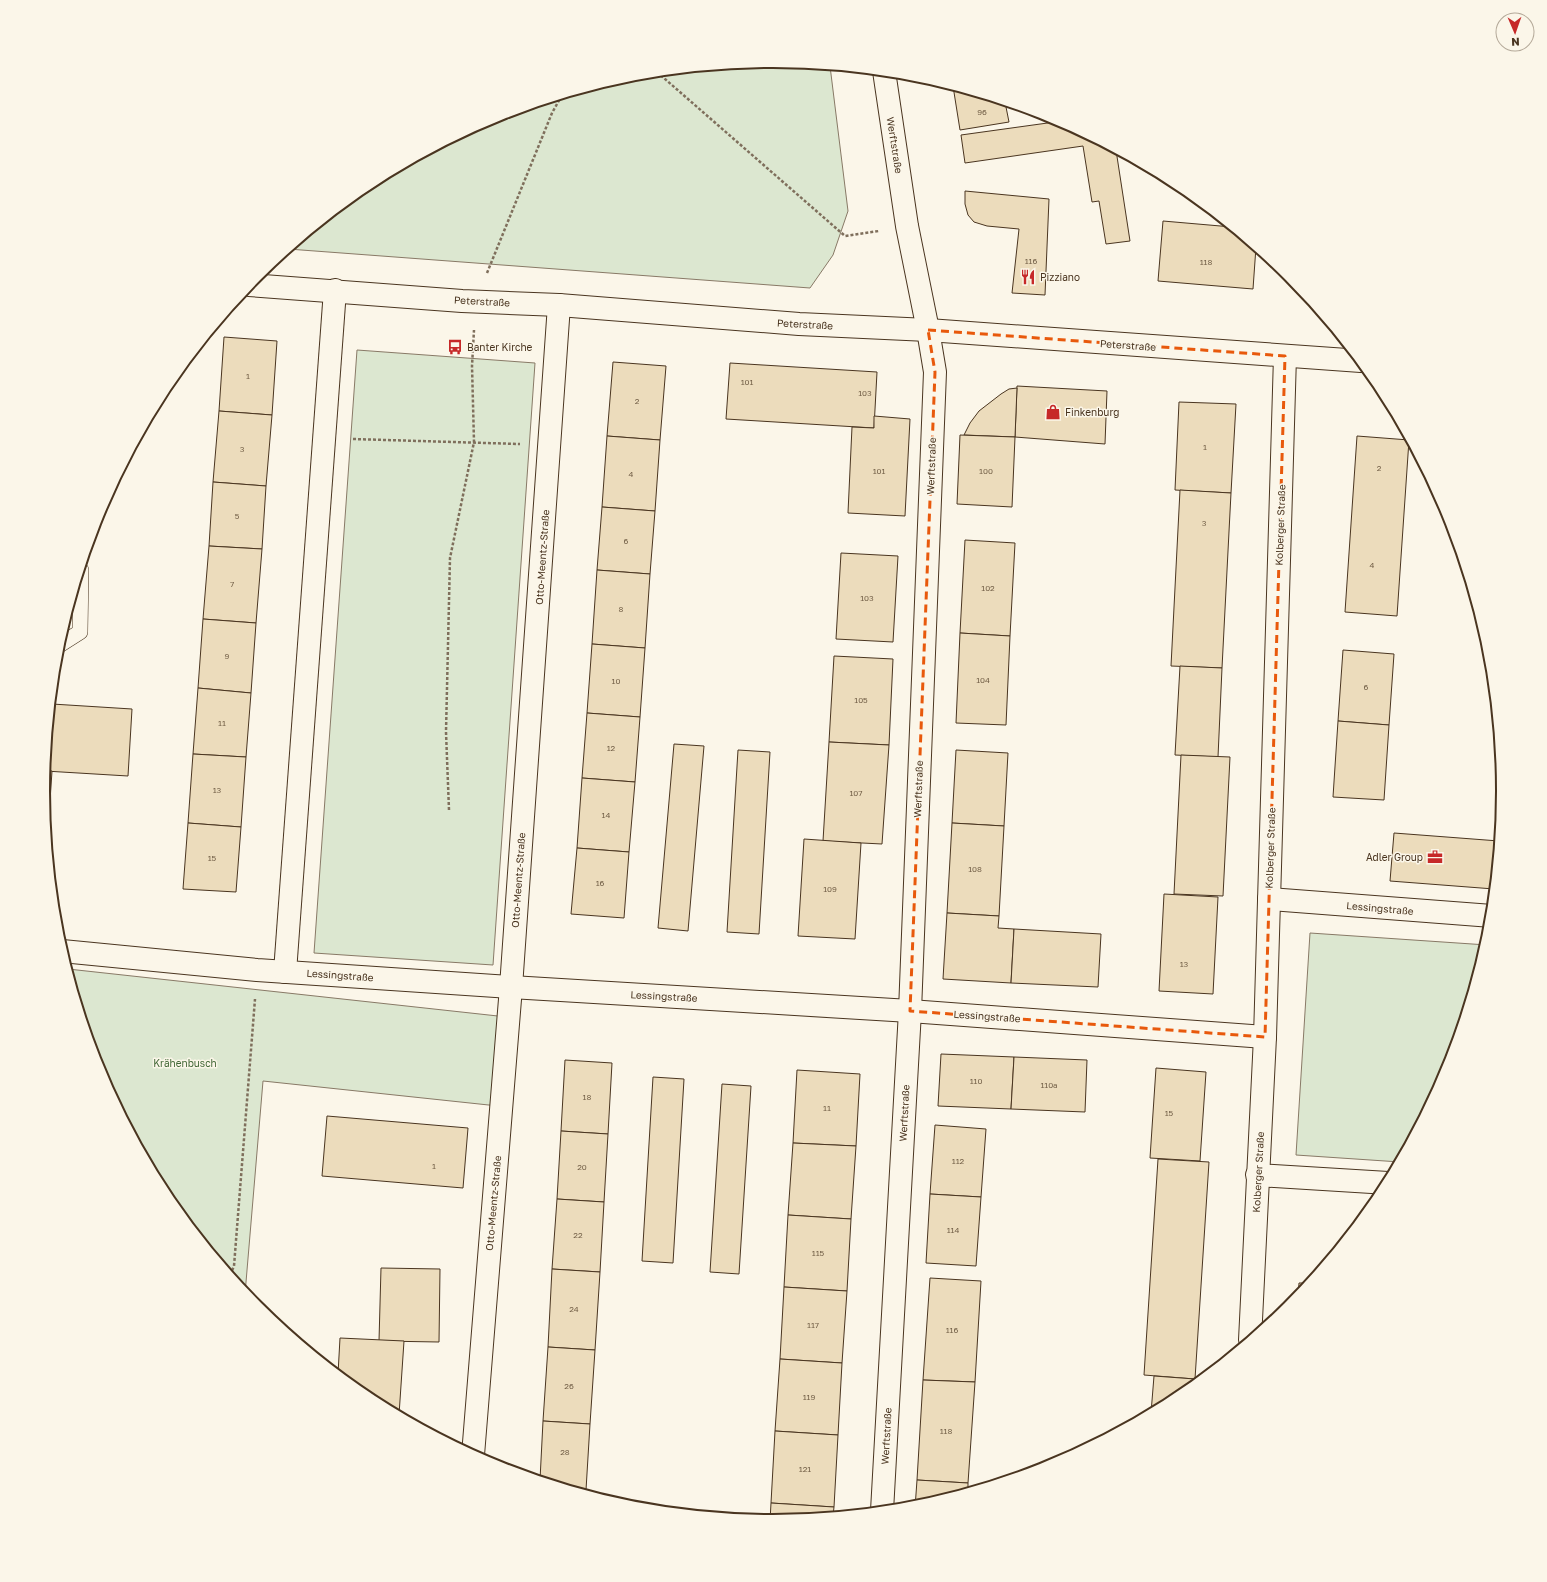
<svg xmlns="http://www.w3.org/2000/svg" width="1547" height="1582" viewBox="0 0 1547 1582" font-family="'Golos Text',sans-serif">
<rect width="100%" height="100%" fill="#fbf6e9"/>
<g fill="#dce7d0" stroke="#887966">
<polygon points="774,61 830,66 848,211 833,255 810,288 288,249 368,183 494,116 631,74"/>
<polygon points="357,350 535,363 493,965 314,953"/>
<polygon points="1310,933 1487,945 1448,1071 1400,1162 1296,1155"/>
<polygon points="68,969 507,1017 498,1106 263,1081 245,1294 166,1197 99,1070"/>
</g>
<g fill="#ecdcbc" stroke="#4a3520">
<polygon points="953,86 1005,102 1009,122 960,130"/>
<polygon points="1062,121 1116,150 1130,241 1106,244 1099,201 1092,202 1083,146 965,163 961,135"/>
<polygon points="965,191 1049,199 1045,295 1012,293 1019,229 987,226 974,222 968,215 965,204"/>
<polygon points="1163,221 1232,227 1256,247 1253,289 1158,281"/>
<polygon points="224,337 277,341 272,415 219,411"/>
<polygon points="613,362 666,366 660,440 607,436"/>
<polygon points="730,363 877,372 874,428 726,419"/>
<polygon points="1017,386 1107,391 1105,444 1015,437"/>
<polygon points="1017,388 1015,437 964,435 970,423 979,411 1001,394 1009,389"/>
<polygon points="1179,402 1236,404 1231,493 1175,490"/>
<polygon points="219,411 272,415 266,486 213,482"/>
<polygon points="874,416 910,419 905,516 848,513 852,427 874,428"/>
<polygon points="960,435 1015,437 1012,507 957,504"/>
<polygon points="607,436 660,440 655,511 602,507"/>
<polygon points="1357,436 1409,440 1397,616 1345,612"/>
<polygon points="213,482 266,486 262,549 209,546"/>
<polygon points="1180,490 1231,493 1222,668 1171,666"/>
<polygon points="602,507 655,511 650,574 597,570"/>
<polygon points="965,540 1015,543 1010,636 960,633"/>
<polygon points="209,546 262,549 256,623 203,619"/>
<polygon points="841,553 898,556 893,642 836,639"/>
<polygon points="597,570 650,574 645,648 592,644"/>
<polygon points="203,619 256,623 251,693 198,688"/>
<polygon points="960,633 1010,636 1006,725 956,723"/>
<polygon points="592,644 645,648 640,717 587,713"/>
<polygon points="1343,650 1394,654 1389,725 1338,721"/>
<polygon points="834,656 893,659 889,745 829,742"/>
<polygon points="1180,666 1222,668 1218,757 1175,755"/>
<polygon points="198,688 251,693 246,757 193,754"/>
<polygon points="52,704 132,709 128,776 45,771"/>
<polygon points="587,713 640,717 635,782 582,778"/>
<polygon points="1338,721 1389,725 1384,800 1333,797"/>
<polygon points="829,742 889,745 882,844 823,841"/>
<polygon points="674,744 704,746 688,931 658,928"/>
<polygon points="738,750 770,752 759,934 727,932"/>
<polygon points="956,750 1008,753 1004,826 952,823"/>
<polygon points="193,754 246,757 241,827 188,823"/>
<polygon points="1181,755 1230,757 1223,896 1174,894"/>
<polygon points="45,771 52,771 48,831 43,791"/>
<polygon points="582,778 635,782 629,852 577,848"/>
<polygon points="188,823 241,827 236,892 183,889"/>
<polygon points="952,823 1004,826 999,916 947,913"/>
<polygon points="1394,833 1499,841 1494,889 1390,881"/>
<polygon points="804,839 861,843 855,939 798,936"/>
<polygon points="577,848 629,852 624,918 571,914"/>
<polygon points="1164,894 1218,897 1213,994 1159,991"/>
<polygon points="947,913 999,916 998,928 1014,929 1011,983 943,979"/>
<polygon points="1014,929 1101,934 1098,987 1011,983"/>
<polygon points="941,1054 1014,1057 1011,1109 938,1106"/>
<polygon points="1014,1057 1087,1060 1085,1112 1011,1109"/>
<polygon points="565,1060 612,1063 608,1134 561,1131"/>
<polygon points="1156,1068 1206,1072 1200,1161 1150,1158"/>
<polygon points="797,1070 860,1074 856,1146 793,1143"/>
<polygon points="653,1077 684,1079 673,1263 642,1261"/>
<polygon points="722,1084 751,1086 739,1274 710,1272"/>
<polygon points="327,1116 468,1128 463,1188 322,1176"/>
<polygon points="935,1125 986,1129 981,1197 930,1194"/>
<polygon points="561,1131 608,1134 604,1202 557,1199"/>
<polygon points="793,1143 856,1146 851,1219 788,1215"/>
<polygon points="1158,1159 1209,1162 1195,1379 1144,1375"/>
<polygon points="930,1194 981,1197 976,1266 926,1263"/>
<polygon points="557,1199 604,1202 600,1272 552,1269"/>
<polygon points="1368,1202 1376,1202 1368,1213"/>
<polygon points="788,1215 851,1219 847,1291 784,1287"/>
<polygon points="381,1268 440,1269 439,1342 379,1341"/>
<polygon points="552,1269 600,1272 595,1350 548,1347"/>
<polygon points="930,1278 981,1281 975,1382 923,1380"/>
<polygon points="1299,1283 1310,1283 1298,1298"/>
<polygon points="784,1287 847,1291 842,1363 780,1359"/>
<polygon points="340,1338 404,1341 399,1415 367,1398 338,1374"/>
<polygon points="548,1347 595,1350 590,1424 543,1421"/>
<polygon points="780,1359 842,1363 838,1435 775,1431"/>
<polygon points="1154,1376 1195,1379 1203,1379 1179,1399 1151,1413"/>
<polygon points="923,1380 975,1382 968,1483 917,1480"/>
<polygon points="543,1421 590,1424 586,1490 569,1489 540,1480"/>
<polygon points="775,1431 838,1435 834,1507 771,1503"/>
<polygon points="917,1480 968,1483 968,1492 915,1508"/>
<polygon points="569,1489 586,1490 586,1494"/>
<polygon points="771,1503 834,1507 833,1516 770,1521"/>
</g>
<g fill="none" stroke-linecap="round" stroke-linejoin="round">
<g stroke="#4a3520" stroke-width="16">
<polyline id="lane" points="58,646 80,632 81,570"/>
</g>
<g stroke="#4a3520" stroke-width="24">
<g id="street">
<polyline points="1269,899 1492,916"/>
<polyline points="62,951 257,970 511,987 910,1011 1265,1037"/>
<polyline points="285,972 335,290"/>
<polyline points="1257,1175 1388,1183"/>
<polyline points="1250,1340 1265,1037 1285,356"/>
<polyline points="473,1455 511,987 559,305"/>
<polyline points="882,1511 910,1011 935,372 928,330 907,226 884,71"/>
</g>
</g>
<g stroke="#4a3520" stroke-width="24">
<polyline id="secondary" points="249,285 462,301 559,305 799,324 928,330 1361,361"/>
</g>
<g stroke="#7f6f5c" stroke-width="2.5" stroke-dasharray="3 2" stroke-linecap="butt">
<polyline points="657,72 845,236 879,231"/>
<polyline points="487,273 552,113 562,95"/>
<polyline points="353,439 520,444"/>
<polyline points="449,810 446,732 450,558 474,442 472,366 474,330"/>
<polyline points="230,1275 234,1266 255,999"/>
</g>
<use href="#lane" stroke="#fbf6e9" stroke-width="15"/>
<use href="#street" stroke="#fbf6e9" stroke-width="22"/>
<use href="#secondary" stroke="#fbf6e9" stroke-width="22"/>
</g>
<path fill="none" stroke="#e8590c" stroke-width="3" stroke-dasharray="8 5" stroke-linejoin="round" d="M928,330L1285,356L1265,1037L910,1011L935,372Z"/>
<defs>
<g id="restaurant-bare" transform="scale(1.2)"><path d="M-5-6h1v4h1v-4h1v4h1v-4h1v5L-1.5 .5V6h-2V.5L-5-1ZM5-6V6H3V1.5H1.5Q1.5-4 5-6Z" fill="#c62828" stroke="#fbf6e9" stroke-width="2.5" paint-order="stroke"/></g>
<g id="bus-bare" transform="scale(1.2)"><path d="M-5-6H5V4H4V6H2V4H-2V6H-4V4H-5ZM-3.5-4V0h7V-4ZM-3.5 1.2v1.5H-2V1.2ZM2 1.2v1.5H3.5V1.2Z" fill="#c62828" stroke="#fbf6e9" stroke-width="2.5" paint-order="stroke"/></g>
<g id="shop-bare" transform="scale(1.2)"><path d="M-5-2.5h2.3a2.7 3.5 0 0 1 5.4 0H5L5.5 6h-11ZM-1.5-2.5h3a1.5 2.3 0 0 0-3 0Z" fill="#c62828" stroke="#fbf6e9" stroke-width="2.5" paint-order="stroke"/></g>
<g id="office-bare" transform="scale(1.2)"><path d="M-6-3h4V-5.5h4V-3h4V5H-6ZM-1-4.5V-3h2v-1.5ZM-6 0V1H6V0Z" fill="#c62828" stroke="#fbf6e9" stroke-width="2.5" paint-order="stroke"/></g>
</defs>
<g fill-rule="evenodd">
<use href="#restaurant-bare" x="1028" y="277"/>
<use href="#bus-bare" x="455" y="347"/>
<use href="#shop-bare" x="1053" y="412"/>
<use href="#office-bare" x="1435" y="857"/>
</g>
<g text-anchor="middle" dominant-baseline="central" stroke-width="3" stroke-linejoin="round" paint-order="stroke">
<g font-size="8" fill="#725f47">
<text x="982" y="112">96</text>
<text x="1031" y="261">116</text>
<text x="1206" y="262">118</text>
<text x="248" y="376">1</text>
<text x="747" y="382">101</text>
<text x="865" y="393">103</text>
<text x="637" y="401">2</text>
<text x="1205" y="447">1</text>
<text x="242" y="449">3</text>
<text x="1379" y="468">2</text>
<text x="879" y="471">101</text>
<text x="986" y="471">100</text>
<text x="631" y="474">4</text>
<text x="237" y="516">5</text>
<text x="1204" y="523">3</text>
<text x="626" y="541">6</text>
<text x="1372" y="565">4</text>
<text x="232" y="584">7</text>
<text x="988" y="588">102</text>
<text x="867" y="598">103</text>
<text x="621" y="609">8</text>
<text x="227" y="656">9</text>
<text x="983" y="680">104</text>
<text x="616" y="681">10</text>
<text x="1366" y="687">6</text>
<text x="861" y="700">105</text>
<text x="222" y="723">11</text>
<text x="611" y="748">12</text>
<text x="217" y="790">13</text>
<text x="856" y="793">107</text>
<text x="606" y="815">14</text>
<text x="212" y="858">15</text>
<text x="975" y="869">108</text>
<text x="600" y="883">16</text>
<text x="830" y="889">109</text>
<text x="1184" y="964">13</text>
<text x="976" y="1081">110</text>
<text x="1049" y="1085">110a</text>
<text x="587" y="1097">18</text>
<text x="827" y="1108">11</text>
<text x="1169" y="1113">15</text>
<text x="958" y="1161">112</text>
<text x="434" y="1166">1</text>
<text x="582" y="1167">20</text>
<text x="953" y="1230">114</text>
<text x="578" y="1235">22</text>
<text x="818" y="1253">115</text>
<text x="574" y="1309">24</text>
<text x="813" y="1325">117</text>
<text x="952" y="1330">116</text>
<text x="569" y="1386">26</text>
<text x="809" y="1397">119</text>
<text x="946" y="1431">118</text>
<text x="565" y="1452">28</text>
<text x="805" y="1469">121</text>
</g>
<g font-size="10" fill="#4a3520" stroke="#fbf6e9">
<text transform="translate(895 145) rotate(81)">Werftstraße</text>
<text transform="translate(482 301) rotate(3)">Peterstraße</text>
<text transform="translate(805 324) rotate(3)">Peterstraße</text>
<text transform="translate(1128 345) rotate(4)">Peterstraße</text>
<text transform="translate(931 466) rotate(-88)">Werftstraße</text>
<text transform="translate(1280 525) rotate(-88)">Kolberger Straße</text>
<text transform="translate(542 557) rotate(-86)">Otto-Meentz-Straße</text>
<text transform="translate(918 789) rotate(-88)">Werftstraße</text>
<text transform="translate(1270 848) rotate(-88)">Kolberger Straße</text>
<text transform="translate(518 880) rotate(-86)">Otto-Meentz-Straße</text>
<text transform="translate(1380 908) rotate(5)">Lessingstraße</text>
<text transform="translate(340 975) rotate(4)">Lessingstraße</text>
<text transform="translate(664 996) rotate(3)">Lessingstraße</text>
<text transform="translate(987 1016) rotate(4)">Lessingstraße</text>
<text transform="translate(904 1113) rotate(-87)">Werftstraße</text>
<text transform="translate(1258 1172) rotate(-87)">Kolberger Straße</text>
<text transform="translate(493 1203) rotate(-85)">Otto-Meentz-Straße</text>
<text transform="translate(886 1436) rotate(-87)">Werftstraße</text>
</g>
<g font-size="10" fill="#4a3520" stroke="#fbf6e9" text-anchor="start">
<text x="1040" y="277">Pizziano</text>
<text x="467" y="347">Banter Kirche</text>
<text x="1065" y="412">Finkenburg</text>
<text x="1423" y="857" text-anchor="end">Adler Group</text>
</g>
<g font-size="10" fill="#436837" stroke="#fbf6e9">
<text x="185" y="1063">Krähenbusch</text>
</g>
</g>
<path d="M0 0H1547V1582H0ZM50 791a723 723 0 1 1 1446 0a723 723 0 1 1-1446 0Z" fill="#fbf6e9" fill-rule="evenodd"/>
<path fill="none" stroke="#4a3520" stroke-width="2" d="M50 791a723 723 0 1 1 1446 0a723 723 0 1 1-1446 0Z"/>
<g transform="translate(1515 32) rotate(178)"><circle r="19" fill="#fbf6e9" stroke="#b4a999"/>
<path d="M0-3L7 15L0 10L-7 15Z" fill="#c62828"/>
<text y="-6" font-size="11" font-weight="bold" text-anchor="middle" fill="#4a3520">N</text>
</g>
</svg>
